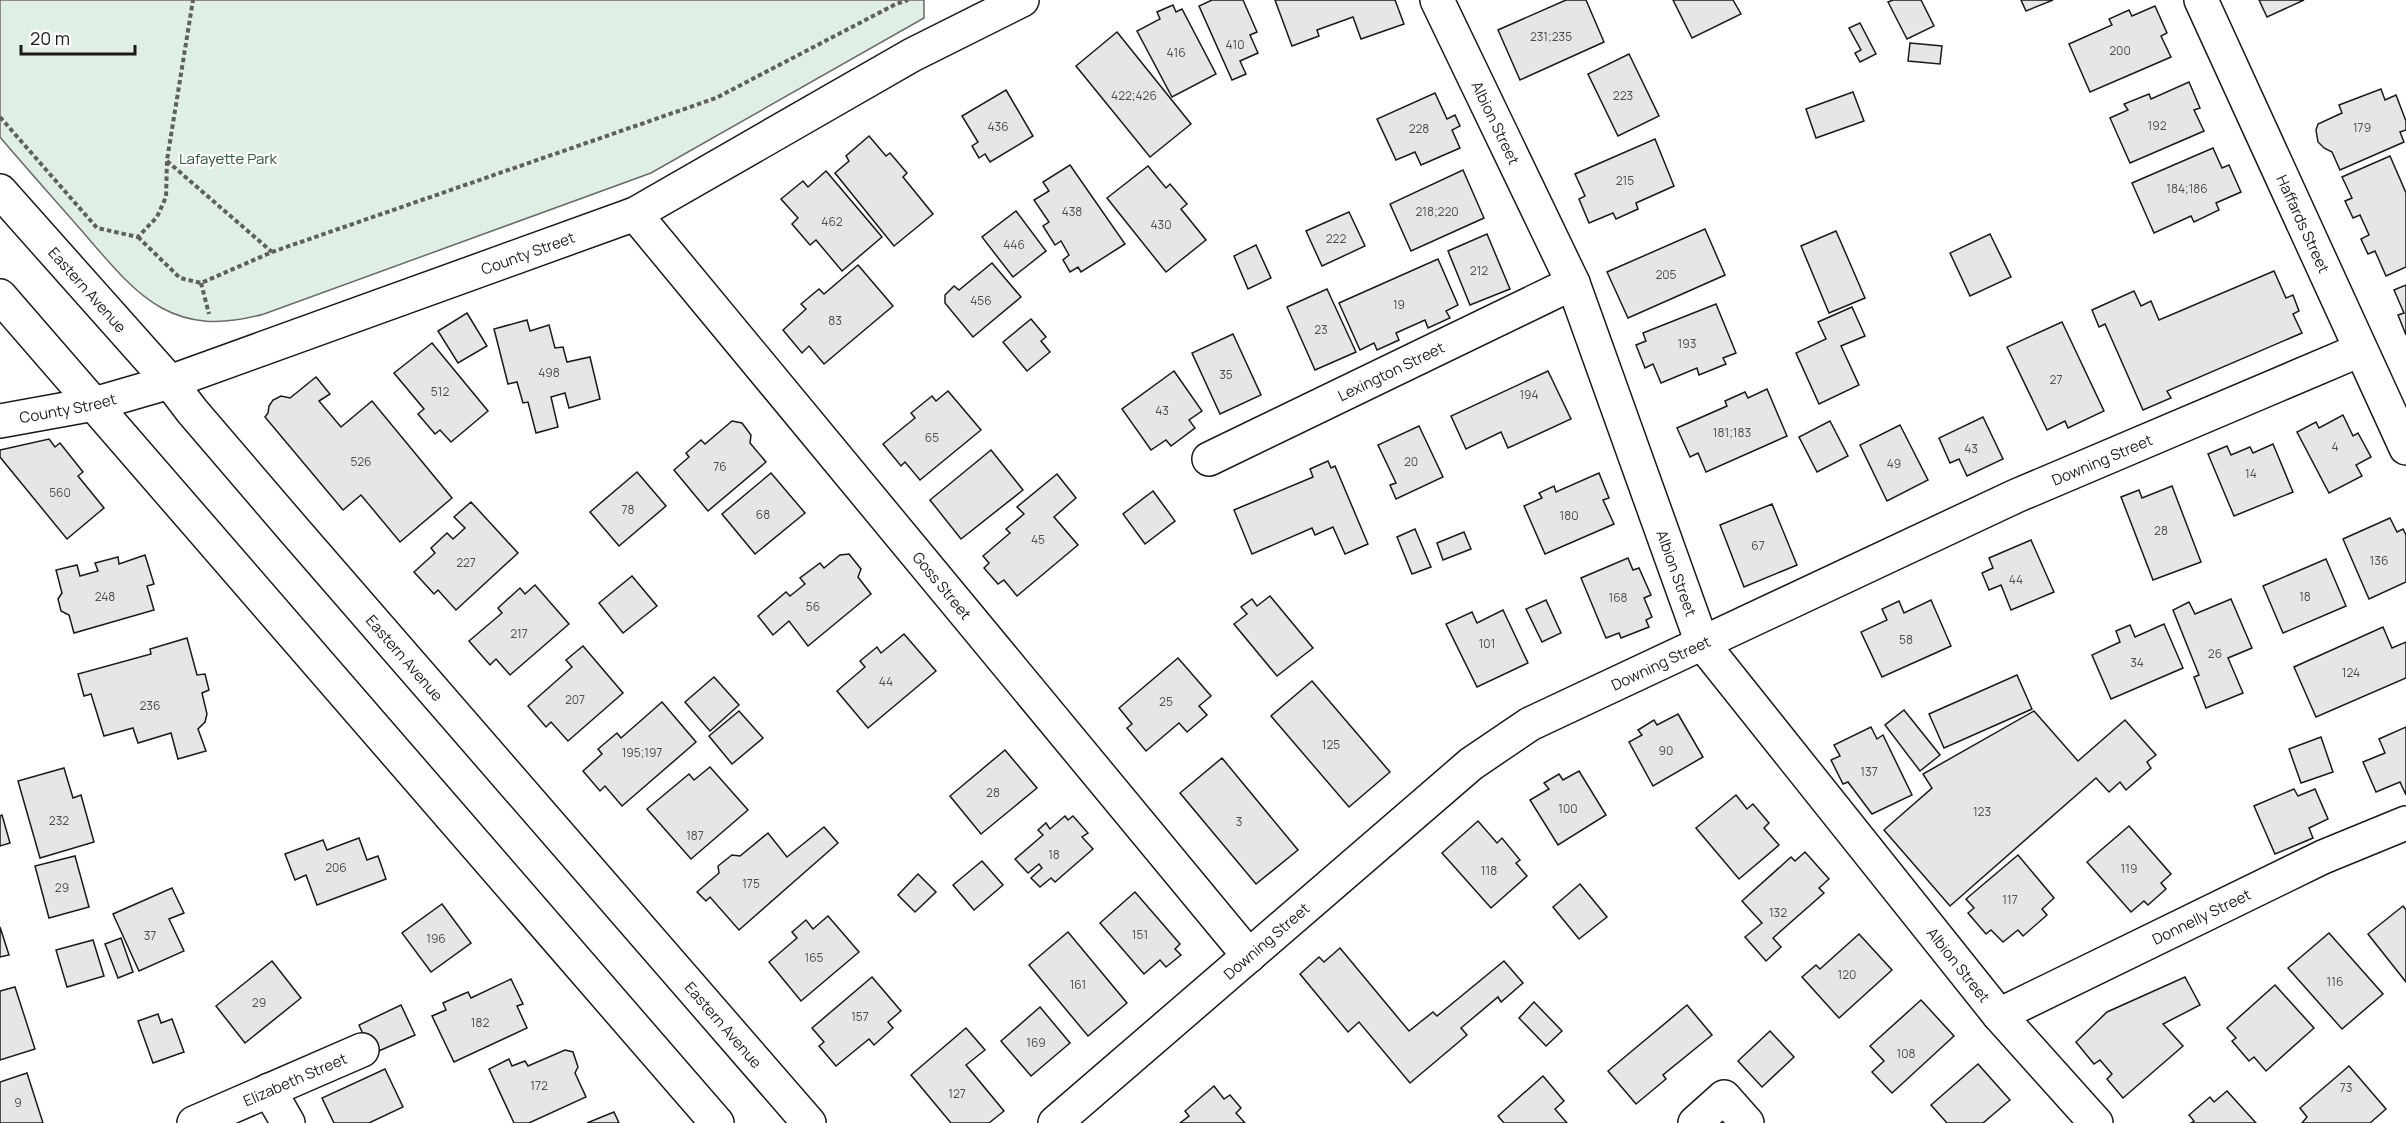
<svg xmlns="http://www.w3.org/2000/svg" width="2406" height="1123" viewBox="0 0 2406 1123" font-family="Manrope,sans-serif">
<rect width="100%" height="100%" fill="#fff"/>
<path fill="#e0efe3" stroke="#6a6a6a" stroke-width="1.5" d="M0,0H924V18L651,173L264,314C171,340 137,295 82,231C55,200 27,169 0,137Z"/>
<g fill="#e6e6e6" stroke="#1a1a1a" stroke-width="1.5">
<polygon points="1212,0 1243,0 1257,32 1250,35 1258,53 1240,61 1246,74 1232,80 1199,6"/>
<polygon points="1275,0 1395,0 1404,24 1361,39 1353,17 1317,30 1319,36 1292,46"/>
<polygon points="1566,0 1586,0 1604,42 1520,80 1498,30"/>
<polygon points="1673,0 1733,0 1741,14 1692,38"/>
<polygon points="1893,0 1921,0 1934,26 1907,39 1888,2"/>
<polygon points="2021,0 2053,0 2026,11"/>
<polygon points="2259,0 2304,0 2267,17"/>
<polygon points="1173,5 1176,12 1182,9 1216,74 1172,97 1137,31 1160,19 1157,12"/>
<polygon points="2155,6 2167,33 2161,36 2171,57 2090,92 2069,44 2112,25 2109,19 2129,10 2132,16"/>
<polygon points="1860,23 1876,54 1860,62 1855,53 1861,50 1849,28"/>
<polygon points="1117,32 1191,124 1150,157 1076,66"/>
<polygon points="1910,43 1942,46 1940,64 1908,61"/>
<polygon points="1629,54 1659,116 1618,136 1588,74"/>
<polygon points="2189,82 2200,108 2194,110 2204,131 2130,163 2110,118 2128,110 2124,104 2149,94 2151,99"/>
<polygon points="2381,89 2385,100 2396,95 2406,121 2406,130 2400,132 2404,142 2340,170 2332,152 2324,148 2318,142 2316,130 2318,124 2342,113 2339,105"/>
<polygon points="1006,90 1033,136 990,162 985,154 979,158 972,146 978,142 962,116"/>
<polygon points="1853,92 1864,121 1816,138 1806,109"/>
<polygon points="1435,93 1447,119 1455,115 1460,126 1452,130 1460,148 1421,165 1415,152 1396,160 1377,119"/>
<polygon points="869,136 886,156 890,153 907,173 903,177 933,214 894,246 835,173 849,161 846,156"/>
<polygon points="1655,139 1674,186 1636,203 1638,209 1616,219 1613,213 1589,223 1579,199 1585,196 1575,174"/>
<polygon points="2213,148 2222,168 2229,165 2241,192 2216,203 2219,210 2194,222 2191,216 2154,233 2132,183"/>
<polygon points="2390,156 2406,193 2406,267 2386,276 2375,251 2368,254 2361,239 2369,235 2360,215 2353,218 2345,201 2352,198 2342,177"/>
<polygon points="1070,165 1125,244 1081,272 1078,267 1070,272 1063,260 1069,255 1061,241 1055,245 1043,226 1049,222 1034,200 1049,191 1043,182"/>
<polygon points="1148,166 1166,188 1170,184 1187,204 1181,209 1206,240 1166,272 1107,198"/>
<polygon points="1463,170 1484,218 1411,251 1390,204"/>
<polygon points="826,171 882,237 842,271 816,240 810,245 792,224 798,218 781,199 803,181 808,187"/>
<polygon points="1016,211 1046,251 1013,277 982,237"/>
<polygon points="1349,212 1365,246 1322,266 1306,231"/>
<polygon points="1705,229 1725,275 1628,318 1607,272"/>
<polygon points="1836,231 1865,298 1829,313 1801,246"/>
<polygon points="1487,234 1510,289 1470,305 1448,251"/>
<polygon points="1990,234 2011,277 1970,296 1950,253"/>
<polygon points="1256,245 1271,278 1248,289 1234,256"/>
<polygon points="1438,259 1458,305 1446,311 1450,318 1428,328 1425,320 1396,333 1399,340 1377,350 1374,343 1360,350 1339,303"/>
<polygon points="992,263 1021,297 973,337 945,303 945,295 954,286 959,290"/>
<polygon points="858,265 893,306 824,364 809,346 802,353 783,330 806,309 801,304 819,289 824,294"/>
<polygon points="2274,271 2286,298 2293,295 2299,311 2293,314 2302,333 2167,391 2171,398 2143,410 2105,324 2099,327 2092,310 2134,291 2141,306 2151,301 2159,320"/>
<polygon points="2406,285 2406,335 2398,315 2404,313 2394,290"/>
<polygon points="1327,289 1356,352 1315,370 1287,307"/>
<polygon points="1716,304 1736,353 1723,358 1726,364 1699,375 1697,368 1661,383 1653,364 1645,368 1636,345 1646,341 1643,333"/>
<polygon points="1852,307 1865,336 1841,346 1859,385 1819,404 1796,353 1826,339 1818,322"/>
<polygon points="467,313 487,346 458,363 438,331"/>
<polygon points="1031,319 1046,337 1041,341 1050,352 1027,371 1003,342"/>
<polygon points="527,320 530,331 549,325 555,348 563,347 567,362 590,357 600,399 569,408 565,393 551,397 558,427 536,433 528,402 523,403 517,382 508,384 494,329"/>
<polygon points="2062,322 2104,411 2068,428 2065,421 2047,430 2007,347"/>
<polygon points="1233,334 1261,395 1220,414 1192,353"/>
<polygon points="432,343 488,411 451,442 440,430 435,434 418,414 424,409 394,373"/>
<polygon points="1174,371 1202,411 1189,420 1195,428 1171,446 1166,440 1151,450 1122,409"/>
<polygon points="1548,371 1571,419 1508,448 1501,432 1466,449 1451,416"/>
<polygon points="316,377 330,394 319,401 341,427 372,401 452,498 400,542 361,495 343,510 265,417 268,413 269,406 273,400 281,396 290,398"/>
<polygon points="1767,389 1787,436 1706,472 1698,453 1690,457 1677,428 1727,406 1725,401 1745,392 1748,398"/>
<polygon points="948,391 981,430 920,480 905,462 901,466 883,444 915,418 911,413 932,396 936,401"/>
<polygon points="2343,415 2353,436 2358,433 2371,457 2356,465 2362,476 2329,493 2297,432 2316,422 2319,428"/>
<polygon points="1983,417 2003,459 1967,476 1959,459 1950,463 1939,438"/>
<polygon points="732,421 742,423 751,435 750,443 766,462 708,511 674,470 689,457 686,453 701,440 705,444"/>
<polygon points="1830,421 1848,456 1817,472 1799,437"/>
<polygon points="1900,425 1928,480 1887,501 1860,445"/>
<polygon points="1419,426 1443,477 1396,499 1390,485 1396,483 1378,445"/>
<polygon points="49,439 55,447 60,443 83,472 78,476 104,508 67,539 0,457 0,450"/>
<polygon points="2273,444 2293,492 2234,516 2208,454 2227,446 2231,455 2250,447 2253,453"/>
<polygon points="991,450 1023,490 961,539 930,500"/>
<polygon points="1328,461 1331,468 1335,466 1368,544 1345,554 1333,527 1315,535 1312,528 1252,554 1234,510 1313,477 1310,469"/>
<polygon points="637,472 666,506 619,546 590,512"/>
<polygon points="771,473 805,513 755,554 722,514"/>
<polygon points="1599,473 1609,498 1603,500 1614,524 1545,554 1524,506 1542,498 1539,493 1554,486 1556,492"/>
<polygon points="1057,474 1076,498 1054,517 1078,545 1017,596 1004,580 998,584 984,568 989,563 983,556 1010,533 1006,529 1024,514 1017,507"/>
<polygon points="2172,486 2201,562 2153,580 2121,497 2139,490 2142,498"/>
<polygon points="1153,491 1175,521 1145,544 1123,514"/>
<polygon points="471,502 518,553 456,610 438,590 434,594 414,572 435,553 431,548 447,533 453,539 465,528 454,517"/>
<polygon points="1772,504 1797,565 1744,587 1720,525"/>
<polygon points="2390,518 2397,532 2403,529 2406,535 2406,582 2369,599 2343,539"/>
<polygon points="1415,529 1431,567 1412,574 1397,537"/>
<polygon points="1464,532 1471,549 1443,560 1437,543"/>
<polygon points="2031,540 2054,592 2011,610 2001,585 1989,590 1982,573 1993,568 1989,558"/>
<polygon points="849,554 861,569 858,577 871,594 808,646 789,621 773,635 758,616 786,592 790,596 805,584 800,578 820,563 824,568 840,555"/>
<polygon points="145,555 154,584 147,586 154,610 74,633 69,615 61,611 58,599 62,593 56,570 77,565 80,576 98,571 95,563 118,557 119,564"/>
<polygon points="1628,558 1633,570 1639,568 1651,595 1644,598 1652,617 1646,620 1649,627 1621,638 1619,633 1606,638 1581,578"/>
<polygon points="2326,559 2346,606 2283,633 2263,586"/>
<polygon points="632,576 657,606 623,633 599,603"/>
<polygon points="535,585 569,624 510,675 496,659 490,665 469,641 502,613 498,608 520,588 525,594"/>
<polygon points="1270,596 1313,648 1277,676 1234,624 1247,614 1241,607 1252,599 1257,606"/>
<polygon points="2231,599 2252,648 2228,658 2243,693 2206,708 2194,677 2199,675 2173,610 2189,602 2195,614"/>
<polygon points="1546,600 1561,633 1542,642 1526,609"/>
<polygon points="1931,600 1951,646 1882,677 1861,632 1887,620 1882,609 1899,601 1904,613"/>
<polygon points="1503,610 1528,663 1477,687 1446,624 1472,612 1477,623"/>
<polygon points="2164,624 2183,668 2111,699 2092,655 2120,642 2116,631 2130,625 2135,637"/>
<polygon points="2383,627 2392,648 2406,642 2406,678 2316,717 2294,667"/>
<polygon points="904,634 936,671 868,728 837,691 865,667 860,661 877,647 881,653"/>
<polygon points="187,638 197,675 205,674 209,690 202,693 207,714 205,722 198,729 206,751 178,759 171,733 138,743 133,728 104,736 91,694 84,696 78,674 151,654 150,649"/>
<polygon points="583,646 623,693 568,741 551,722 546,727 528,706 572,667 566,660"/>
<polygon points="1178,658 1211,696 1199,706 1207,715 1187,732 1179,723 1146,751 1127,728 1132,724 1119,708"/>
<polygon points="2017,675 2032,709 1944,748 1929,714"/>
<polygon points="714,677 739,705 710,731 685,702"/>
<polygon points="1312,681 1390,772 1349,807 1271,716"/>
<polygon points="662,702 696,742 622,806 605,786 600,791 583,771 602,754 598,749 617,733 621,738"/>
<polygon points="1904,710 1940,755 1920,771 1885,725"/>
<polygon points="739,711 763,738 732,764 709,736"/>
<polygon points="2034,711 2078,761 2125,720 2156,755 2147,762 2151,768 2126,790 2120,782 2109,792 2096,778 1950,906 1884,830 1932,788 1923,774"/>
<polygon points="1678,714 1703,757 1653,786 1629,742 1642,735 1638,730 1654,720 1657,725"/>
<polygon points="1871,727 1877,739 1883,735 1912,795 1872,814 1848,782 1843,784 1831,760 1840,756 1834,745"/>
<polygon points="2406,727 2406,795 2400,782 2376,792 2363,762 2385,753 2379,739"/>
<polygon points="2321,737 2333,772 2301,783 2289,749"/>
<polygon points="1005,750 1037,788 981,834 950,796"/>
<polygon points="1222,758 1298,850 1256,884 1180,793"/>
<polygon points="710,767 748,810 691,859 647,809 689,774 694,780"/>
<polygon points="64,768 73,798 81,795 94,842 40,858 18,781"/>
<polygon points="1579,771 1606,815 1558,845 1530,800 1549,789 1544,783 1559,774 1563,780"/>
<polygon points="2294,789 2298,796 2315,789 2328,819 2309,828 2313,838 2275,854 2254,806"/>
<polygon points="1736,795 1747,809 1753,804 1769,823 1764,828 1779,845 1739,879 1696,828"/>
<polygon points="2,815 10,843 0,846 0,816"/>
<polygon points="1065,816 1068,820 1073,816 1088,833 1082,837 1093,849 1055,882 1051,878 1040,887 1031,878 1042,868 1039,864 1028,873 1015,859 1043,835 1038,830 1046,823 1050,829"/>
<polygon points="1478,821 1497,843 1502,838 1520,860 1516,863 1527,876 1491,908 1442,853"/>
<polygon points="2129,826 2171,874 2161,883 2166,889 2148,905 2144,901 2131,912 2087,862"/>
<polygon points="824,827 838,843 739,930 710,897 706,901 697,892 719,873 718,866 732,855 740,856 768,833 787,857"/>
<polygon points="359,838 367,860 378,856 386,879 317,905 306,875 295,880 285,854 323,840 327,850"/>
<polygon points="1805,852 1829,879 1819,888 1824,893 1773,938 1781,947 1766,961 1745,937 1762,923 1742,901 1791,857 1795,861"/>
<polygon points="2018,855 2054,898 2042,909 2047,915 2023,936 2018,930 2003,942 1991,930 1986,934 1968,913 1974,908 1966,899"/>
<polygon points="75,856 89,907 49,918 35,866"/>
<polygon points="982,861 1003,885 974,910 953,885"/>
<polygon points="918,874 936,892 915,912 898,895"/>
<polygon points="1580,884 1607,917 1579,939 1553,907"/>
<polygon points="172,888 184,913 169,919 184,951 139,971 113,914"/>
<polygon points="1135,892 1180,944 1175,949 1181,955 1166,967 1160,960 1144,974 1100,923"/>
<polygon points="442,904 471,943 431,972 402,933"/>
<polygon points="2403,906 2406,910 2406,982 2368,934"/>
<polygon points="828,916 859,952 801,1001 769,962 797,938 792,932 806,920 813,929"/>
<polygon points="0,927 9,955 0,957"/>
<polygon points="1068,932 1127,1003 1088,1036 1029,965"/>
<polygon points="2329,933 2383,994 2342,1029 2288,968"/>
<polygon points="1859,934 1892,970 1839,1018 1802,977 1816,965 1820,969"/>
<polygon points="121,938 133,972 118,978 105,944"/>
<polygon points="93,940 104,976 67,987 56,950"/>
<polygon points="1340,948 1409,1031 1433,1012 1437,1016 1504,961 1523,983 1501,1002 1498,997 1461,1028 1467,1035 1410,1083 1359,1022 1348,1032 1300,974 1319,957 1324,962"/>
<polygon points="272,961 301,998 245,1043 216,1006"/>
<polygon points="872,977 901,1011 888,1022 893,1028 874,1045 869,1039 836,1066 819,1046 824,1042 812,1028"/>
<polygon points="2185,977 2200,1005 2163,1024 2183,1046 2123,1098 2107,1079 2112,1074 2100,1060 2094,1064 2076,1042 2107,1012"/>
<polygon points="511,979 523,1004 517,1006 527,1028 454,1062 432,1016 446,1010 443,1003 468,992 471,998"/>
<polygon points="2275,985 2314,1028 2266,1071 2254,1057 2249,1061 2232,1041 2236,1038 2227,1028"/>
<polygon points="15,987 35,1049 0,1060 0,991"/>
<polygon points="1921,1000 1954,1036 1892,1093 1872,1072 1884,1061 1870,1046"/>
<polygon points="1534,1002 1562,1031 1546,1046 1519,1018"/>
<polygon points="401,1005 415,1035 372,1054 359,1025"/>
<polygon points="1687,1005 1712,1035 1663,1075 1666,1079 1636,1104 1608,1071"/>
<polygon points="1040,1007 1070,1043 1031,1076 1001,1041"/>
<polygon points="158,1014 161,1023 172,1019 184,1052 153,1063 138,1021"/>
<polygon points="966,1028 985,1050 966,1065 1004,1111 989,1123 951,1123 911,1075"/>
<polygon points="1770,1031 1794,1057 1762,1087 1738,1061"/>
<polygon points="565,1050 573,1052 578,1067 575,1073 586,1097 529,1123 514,1123 489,1069 509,1059 512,1066 525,1061 528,1066"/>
<polygon points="1978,1064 2010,1100 1983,1123 1947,1123 1931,1105"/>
<polygon points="2349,1066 2386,1109 2370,1123 2302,1123 2307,1117 2300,1108"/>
<polygon points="385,1069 403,1107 369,1123 334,1123 322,1098"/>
<polygon points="27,1073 43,1123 0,1123 0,1082"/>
<polygon points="1543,1076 1564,1101 1555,1109 1567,1123 1504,1123 1498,1116"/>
<polygon points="1214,1086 1224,1099 1230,1095 1241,1108 1236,1113 1245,1123 1180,1123 1189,1116 1185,1111"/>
<polygon points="2227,1091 2256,1123 2191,1123 2194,1121 2189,1115 2210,1097 2214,1102"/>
<polygon points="614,1112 619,1123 587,1123"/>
</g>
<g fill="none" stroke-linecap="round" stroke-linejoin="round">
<g stroke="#1a1a1a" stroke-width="36">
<g id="street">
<path id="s1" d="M1437,0L1573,283L1702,643L1999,1015L2096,1123"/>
<path id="s2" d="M2201,0L2406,448"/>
<path id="s3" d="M635,214L1249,956"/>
<path id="s4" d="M1209,459L1573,283"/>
<path id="s5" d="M1999,1015L2323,857L2406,823"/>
<polyline points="269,1090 288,1123"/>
<path id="s6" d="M194,1123L362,1050"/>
<path id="s7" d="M1055,1123L1471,764L1530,724L2016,496L2360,350"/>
<polyline points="1695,1123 1724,1097 1747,1123"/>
</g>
</g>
<g stroke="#1a1a1a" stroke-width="36">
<g id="secondary">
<path id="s8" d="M0,421L94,404L170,382L635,214L912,55L1022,0"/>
</g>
</g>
<g stroke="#1a1a1a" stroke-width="36">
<g id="primary">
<path id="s9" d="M0,191L170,382L192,411L294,530L809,1123"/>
<polyline points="0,296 717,1123"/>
</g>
</g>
<g stroke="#5f5f5f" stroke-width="4" stroke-dasharray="4.5 3" stroke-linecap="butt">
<polyline points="0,117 97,228 138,237 157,217 166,197 167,160 193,0"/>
<polyline points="167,161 272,252"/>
<polyline points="138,237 180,278 201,283 272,252 716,98 896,4 908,0"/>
<polyline points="201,283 209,314"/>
</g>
<use href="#street" stroke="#fff" stroke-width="33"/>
<use href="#secondary" stroke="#fff" stroke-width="33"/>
<use href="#primary" stroke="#fff" stroke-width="33"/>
</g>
<g text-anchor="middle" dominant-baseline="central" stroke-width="4.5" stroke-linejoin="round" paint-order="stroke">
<g font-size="12" fill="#4d4d4d">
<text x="1551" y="36">231;235</text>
<text x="1235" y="44">410</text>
<text x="2120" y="50">200</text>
<text x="1176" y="52">416</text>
<text x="1134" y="95">422;426</text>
<text x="1623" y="95">223</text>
<text x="2157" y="125">192</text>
<text x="998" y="126">436</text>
<text x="2362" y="127">179</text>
<text x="1419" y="128">228</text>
<text x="1625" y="180">215</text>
<text x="2187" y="188">184;186</text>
<text x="1072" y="211">438</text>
<text x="1437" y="211">218;220</text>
<text x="832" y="221">462</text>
<text x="1161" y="224">430</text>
<text x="1336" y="238">222</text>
<text x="1014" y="244">446</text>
<text x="1479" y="270">212</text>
<text x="1666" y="274">205</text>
<text x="981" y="300">456</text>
<text x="1399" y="304">19</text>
<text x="835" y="320">83</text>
<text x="1321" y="329">23</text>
<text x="1687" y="343">193</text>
<text x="549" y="372">498</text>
<text x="1226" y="374">35</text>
<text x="2056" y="379">27</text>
<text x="440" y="391">512</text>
<text x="1529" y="394">194</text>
<text x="1162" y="410">43</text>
<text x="1732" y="432">181;183</text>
<text x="932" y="437">65</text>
<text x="2335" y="446">4</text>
<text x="1971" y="448">43</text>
<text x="361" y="461">526</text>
<text x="1411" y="461">20</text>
<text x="1894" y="463">49</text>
<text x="720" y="466">76</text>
<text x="2251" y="473">14</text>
<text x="60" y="492">560</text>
<text x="628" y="509">78</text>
<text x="763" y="514">68</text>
<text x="1569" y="515">180</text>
<text x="2161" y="530">28</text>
<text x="1038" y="539">45</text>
<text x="1758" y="545">67</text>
<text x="2379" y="560">136</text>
<text x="466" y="562">227</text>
<text x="2016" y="579">44</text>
<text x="105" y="596">248</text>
<text x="2305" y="596">18</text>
<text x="1618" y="597">168</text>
<text x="813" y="606">56</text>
<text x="519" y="633">217</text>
<text x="1906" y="639">58</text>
<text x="1487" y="643">101</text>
<text x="2215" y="653">26</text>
<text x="2137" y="662">34</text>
<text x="2351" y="672">124</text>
<text x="886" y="681">44</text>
<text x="575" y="699">207</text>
<text x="1166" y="701">25</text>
<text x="150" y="705">236</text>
<text x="1331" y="744">125</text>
<text x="1666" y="750">90</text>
<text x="642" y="752">195;197</text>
<text x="1869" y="771">137</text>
<text x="993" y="792">28</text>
<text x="1568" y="808">100</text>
<text x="1982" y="811">123</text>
<text x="59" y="820">232</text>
<text x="1239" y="821">3</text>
<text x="695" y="835">187</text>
<text x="1054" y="854">18</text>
<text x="336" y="867">206</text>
<text x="2129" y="868">119</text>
<text x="1489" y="870">118</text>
<text x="751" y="883">175</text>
<text x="62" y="887">29</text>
<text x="2010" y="899">117</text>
<text x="1778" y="912">132</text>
<text x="1140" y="934">151</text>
<text x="150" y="935">37</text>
<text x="436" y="938">196</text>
<text x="814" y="957">165</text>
<text x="1847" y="974">120</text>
<text x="2335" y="981">116</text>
<text x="1078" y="984">161</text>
<text x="259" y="1002">29</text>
<text x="860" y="1016">157</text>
<text x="480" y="1022">182</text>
<text x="1036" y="1042">169</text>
<text x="1906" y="1053">108</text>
<text x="539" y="1085">172</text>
<text x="2346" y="1087">73</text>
<text x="957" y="1093">127</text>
<text x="18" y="1102">9</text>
</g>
<g font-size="15" fill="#1a1a1a" stroke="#fff">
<text stroke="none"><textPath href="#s1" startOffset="136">Albion Street</textPath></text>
<text stroke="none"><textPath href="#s2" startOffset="246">Haffards Street</textPath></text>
<text stroke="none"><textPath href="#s8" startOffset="555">County Street</textPath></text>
<text stroke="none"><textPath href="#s9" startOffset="132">Eastern Avenue</textPath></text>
<text stroke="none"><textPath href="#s4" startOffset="202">Lexington Street</textPath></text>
<text stroke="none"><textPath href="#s8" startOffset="69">County Street</textPath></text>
<text stroke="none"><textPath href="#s7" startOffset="1251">Downing Street</textPath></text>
<text stroke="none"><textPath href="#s1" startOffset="622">Albion Street</textPath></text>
<text stroke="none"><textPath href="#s3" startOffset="482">Goss Street</textPath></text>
<text stroke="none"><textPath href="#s9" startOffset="618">Eastern Avenue</textPath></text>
<text stroke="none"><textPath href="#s7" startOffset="765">Downing Street</textPath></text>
<text stroke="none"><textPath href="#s5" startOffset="225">Donnelly Street</textPath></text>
<text stroke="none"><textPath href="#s7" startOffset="279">Downing Street</textPath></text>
<text stroke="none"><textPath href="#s1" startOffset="1108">Albion Street</textPath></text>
<text stroke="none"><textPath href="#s9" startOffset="1104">Eastern Avenue</textPath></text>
<text stroke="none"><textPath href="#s6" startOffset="110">Elizabeth Street</textPath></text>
</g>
<g font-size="15" fill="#2b5a34" stroke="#fff">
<text x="228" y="158">Lafayette Park</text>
</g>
</g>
<path d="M21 45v9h114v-9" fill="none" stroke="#1a1a1a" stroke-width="3"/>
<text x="30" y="45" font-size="18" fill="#1a1a1a" stroke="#ffffff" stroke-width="4.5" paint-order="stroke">20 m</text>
</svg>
